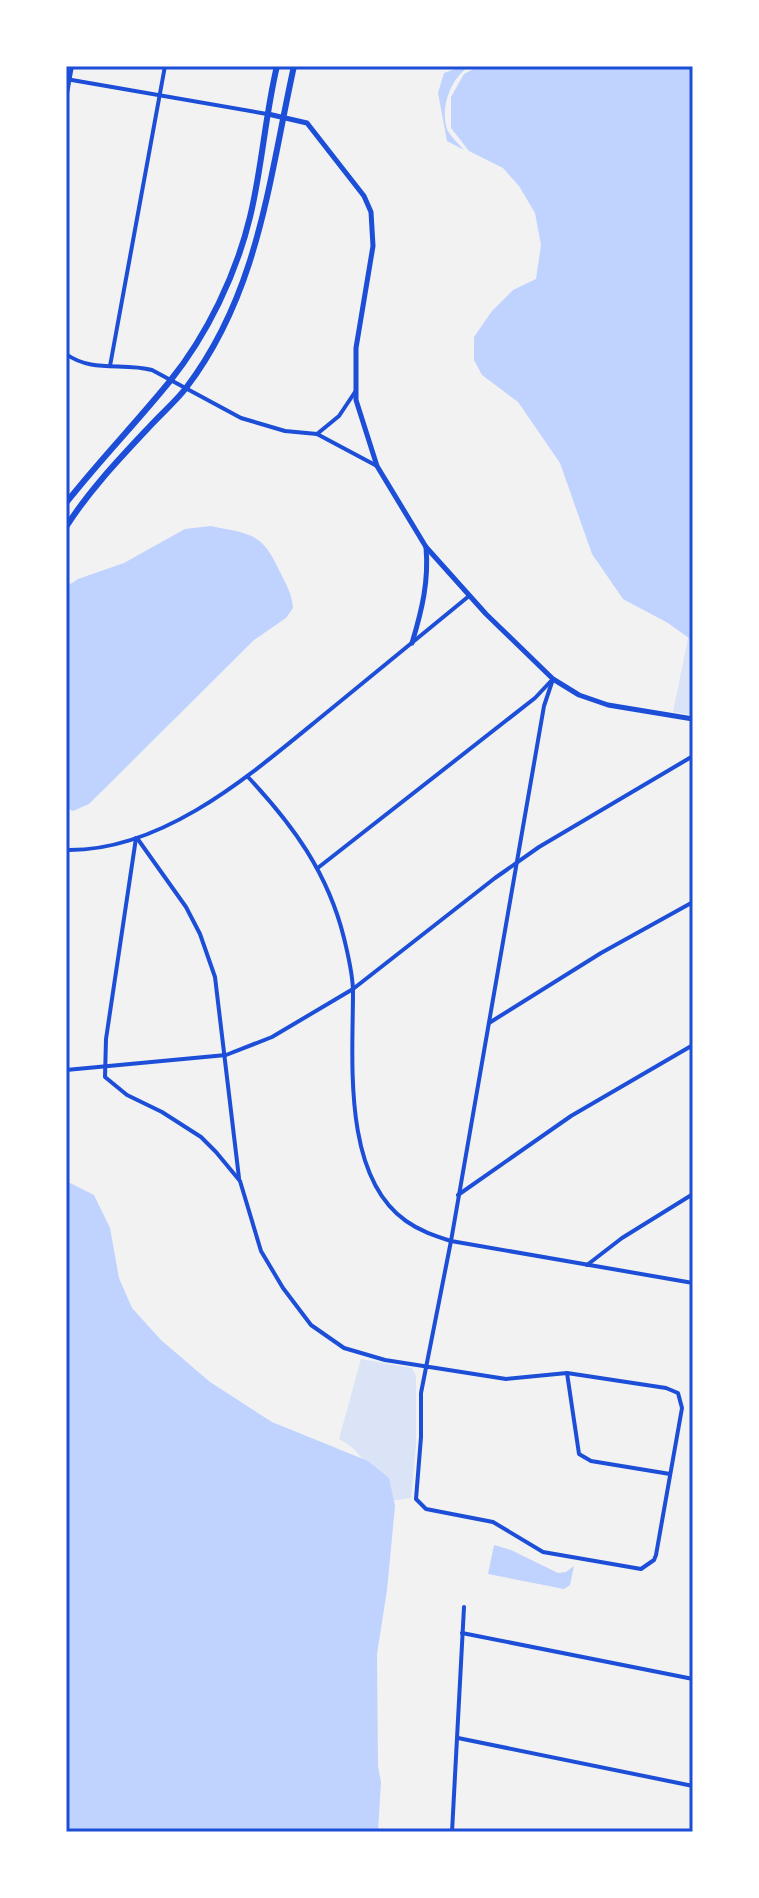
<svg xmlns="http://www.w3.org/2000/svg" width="759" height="1898" viewBox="0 0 759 1898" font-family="Helvetica,sans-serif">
<rect width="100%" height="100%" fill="#f2f2f2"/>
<g fill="#dbe4f7">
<polygon points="689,633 693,636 693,715 673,712"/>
<path d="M361,1359L412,1368L416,1376V1445L411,1498L383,1502C372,1475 366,1453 339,1439Z"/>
</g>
<g fill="#bfd3fe">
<path d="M464,66H470C451,77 440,107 447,129C450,136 459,144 464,150L447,141L438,93L444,73Z"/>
<polygon points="479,66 693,66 693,641 668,623 623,599 592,554 560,463 518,402 482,375 474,360 474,337 492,311 513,290 536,279 541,245 535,213 519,186 503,168 469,151 451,128 451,97 464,74"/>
<path d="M211,526C252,535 261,531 280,572C286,584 292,594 293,608L286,618L254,640L89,804L73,811L66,808V587L78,579L124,563L185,529Z"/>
<polygon points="66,1181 94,1195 110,1228 119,1278 132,1308 161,1340 210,1382 272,1422 368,1461 389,1478 395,1506 387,1590 377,1654 378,1766 381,1782 378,1832 66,1832"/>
<polygon points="494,1545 511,1550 558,1573 566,1572 574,1566 570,1585 564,1589 488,1574"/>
</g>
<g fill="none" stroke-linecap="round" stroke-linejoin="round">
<g stroke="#1d4ed8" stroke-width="4">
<polyline points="66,79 267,114"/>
<polyline points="66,99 72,66"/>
<path d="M66,354C92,373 123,362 152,370L241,418L285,431L317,434L377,466"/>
<polyline points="110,366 165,66"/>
<polyline points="317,434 339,416 355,392"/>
<path d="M248,777C293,825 328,873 344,938C348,955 353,974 353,992C353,1060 342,1176 406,1221C420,1231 435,1236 451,1241L693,1283"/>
<polyline points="136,838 106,1039 105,1077 127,1095 162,1112 201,1137 216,1152 240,1181 261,1251 283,1288 311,1325 344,1348 385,1360 506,1379 567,1373 666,1388 678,1393 682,1408 656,1555 654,1560 641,1569 543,1552 493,1522 426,1509 416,1499 421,1437 421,1393 451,1241 544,706 553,679"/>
<polyline points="137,838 186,907 200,934 215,977 239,1178"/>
<path d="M66,850C167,852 258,768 331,709C377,671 423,634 469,596"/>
<polyline points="319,867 535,698 551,681"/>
<polyline points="489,1023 601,953 693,902"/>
<polyline points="66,1070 226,1055 272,1037 353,989 495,878 539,847 693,756"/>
<polyline points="458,1195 571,1116 693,1045"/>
<polyline points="587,1265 622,1238 693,1194"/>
<polyline points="567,1373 579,1454 591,1461 670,1474"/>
<polyline points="462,1633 693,1679"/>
<polyline points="458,1738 693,1786"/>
<polyline points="452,1832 464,1607"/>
</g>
<g stroke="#1d4ed8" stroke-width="5">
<polyline points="268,114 307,123 364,196 371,212 373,246 356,348 356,400 377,466 426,547 486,614 553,679 579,695 608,705 693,719"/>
<path d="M412,643C422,610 429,581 426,547"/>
</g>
<g stroke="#1d4ed8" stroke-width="6">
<path d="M66,503C99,461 136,423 170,381C207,335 236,275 250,217C262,168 265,116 277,66"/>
<path d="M66,527C90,489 122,456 152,424C163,412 176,401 186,388C259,292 269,179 294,66"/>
</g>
</g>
<rect width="759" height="1898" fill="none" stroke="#ffffff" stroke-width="136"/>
<rect x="68" y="68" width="623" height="1762" fill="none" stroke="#1d4ed8" stroke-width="3"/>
</svg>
